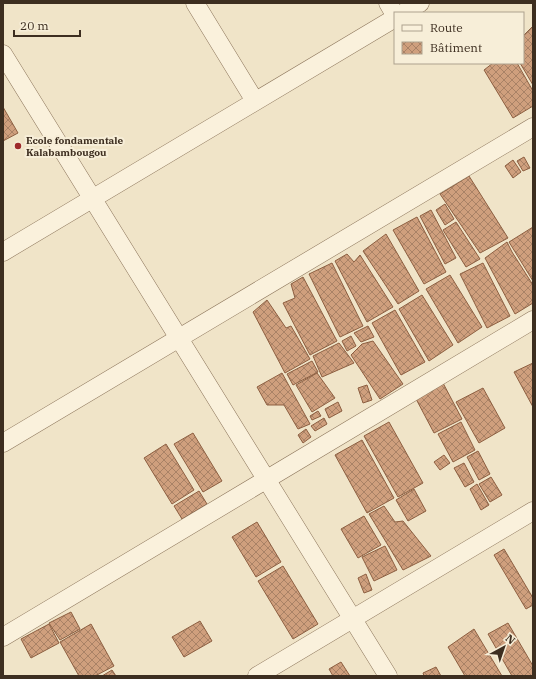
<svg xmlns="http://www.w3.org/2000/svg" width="536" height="679" viewBox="0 0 536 679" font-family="'IBM Plex Serif',serif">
<defs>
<pattern id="building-cross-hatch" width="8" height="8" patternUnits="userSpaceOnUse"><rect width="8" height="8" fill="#cf9f7d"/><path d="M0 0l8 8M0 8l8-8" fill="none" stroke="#a98266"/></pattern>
</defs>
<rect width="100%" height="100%" fill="#f0e4c8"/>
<g fill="url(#building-cross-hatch)" stroke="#8d5f41">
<polygon points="533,26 533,85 520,63 523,63 523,36"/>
<polygon points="493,63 517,63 533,91 533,106 513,118 484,70"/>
<polygon points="3,107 18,133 3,141"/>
<polygon points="524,157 530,168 523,171 517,161"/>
<polygon points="513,160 521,172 513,178 505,166"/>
<polygon points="469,176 508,238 480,253 440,194"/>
<polygon points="445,204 454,219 445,225 436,210"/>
<polygon points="431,210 456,258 445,264 420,216"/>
<polygon points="417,217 446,272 424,284 393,230"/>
<polygon points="456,222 480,259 466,267 443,230"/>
<polygon points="533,227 533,281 509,242"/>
<polygon points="386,234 419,291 398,304 363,251"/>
<polygon points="507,242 512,252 533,285 533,303 515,314 485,258"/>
<polygon points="347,254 354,262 360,255 393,307 367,322 335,261"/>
<polygon points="332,263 363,326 340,337 309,274"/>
<polygon points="483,263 510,316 487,328 460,274"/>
<polygon points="450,275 482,327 458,343 426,289"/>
<polygon points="303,277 337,341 310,355 283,303 295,298 291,284"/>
<polygon points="422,295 453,345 429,361 399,309"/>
<polygon points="267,300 286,328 291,326 310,359 285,373 253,312"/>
<polygon points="395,310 425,362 401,375 372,323"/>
<polygon points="368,326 374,337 361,342 354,333"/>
<polygon points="351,336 356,346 347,351 342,341"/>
<polygon points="373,341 403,384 380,399 351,355 362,344"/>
<polygon points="339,343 354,363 322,377 313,356"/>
<polygon points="312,361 318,372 293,385 287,374"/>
<polygon points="533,363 533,407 514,372"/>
<polygon points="282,373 310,424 298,429 284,405 267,405 257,387"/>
<polygon points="317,373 335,398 312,412 296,385"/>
<polygon points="443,383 462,419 434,433 415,397"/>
<polygon points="367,385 372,400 363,403 358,388"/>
<polygon points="483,388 505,428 479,443 456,402"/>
<polygon points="338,402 342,411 329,418 325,409"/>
<polygon points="318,411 321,416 312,420 310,416"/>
<polygon points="324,418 327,424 315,431 311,426"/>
<polygon points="389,422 423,483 398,497 364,436"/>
<polygon points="461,422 475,450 453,462 438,434"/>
<polygon points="306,429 311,437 303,443 298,435"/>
<polygon points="193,433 222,481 203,492 174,444"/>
<polygon points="362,440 394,498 367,513 335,455"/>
<polygon points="166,444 194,490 172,504 144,458"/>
<polygon points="478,451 490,474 479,480 467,457"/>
<polygon points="444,455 450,463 440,470 434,462"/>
<polygon points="464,463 474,482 465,487 454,468"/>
<polygon points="491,477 502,495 490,502 479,484"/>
<polygon points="477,484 489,505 481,510 470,489"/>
<polygon points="414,489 426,511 408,521 396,500"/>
<polygon points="199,491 207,504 182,519 174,506"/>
<polygon points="384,506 395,522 403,521 431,556 403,570 369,514"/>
<polygon points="364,516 381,545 358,558 341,529"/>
<polygon points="257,522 281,562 256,577 232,537"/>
<polygon points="385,546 397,570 374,581 362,557"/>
<polygon points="504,549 533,598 533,605 526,609 494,555"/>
<polygon points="283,566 318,624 293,639 258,581"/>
<polygon points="366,574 372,590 364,593 358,578"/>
<polygon points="71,612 80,629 60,640 49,623"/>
<polygon points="200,621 212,641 184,657 172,637"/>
<polygon points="508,623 533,666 533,676 512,676 488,634"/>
<polygon points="49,624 59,643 31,658 21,639"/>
<polygon points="91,624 114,666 95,676 79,676 60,642"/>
<polygon points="474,629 502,676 465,676 448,647"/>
<polygon points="341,662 350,676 333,676 329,669"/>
<polygon points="436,667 441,676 424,676 423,673"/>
<polygon points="112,670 116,676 102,676"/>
</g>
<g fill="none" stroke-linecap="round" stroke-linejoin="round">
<g stroke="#8d765c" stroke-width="19">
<g id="street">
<polyline points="195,3 255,101"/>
<polyline points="388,3 395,15"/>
<polyline points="403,13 420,3"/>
<polyline points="3,54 388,676"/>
<polyline points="3,252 395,18"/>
<polyline points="3,443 533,127"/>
<polyline points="3,637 533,320"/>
<polyline points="257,676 533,511"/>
</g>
</g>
<use href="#street" stroke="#faf1dc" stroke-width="18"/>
</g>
<circle fill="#9e2a2b" stroke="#f7eed8" stroke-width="1.5" cx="18" cy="146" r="4"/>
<g text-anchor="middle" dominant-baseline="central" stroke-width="4" stroke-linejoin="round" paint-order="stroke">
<g font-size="10" font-weight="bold" fill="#3d2e20" stroke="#f7eed8" text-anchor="start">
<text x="26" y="140">Ecole fondamentale<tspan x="26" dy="12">Kalabambougou</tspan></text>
</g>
</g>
<rect width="536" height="679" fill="none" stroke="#3d2e20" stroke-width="8"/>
<rect x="394" y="12" width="130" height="52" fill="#f7eed8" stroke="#ada18e"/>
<rect x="402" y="25" width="20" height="6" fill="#faf1dc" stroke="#ada18e"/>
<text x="430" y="32" font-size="12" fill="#3d2e20">Route</text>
<rect x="402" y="42" width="20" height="12" fill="url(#building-cross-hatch)" stroke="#ada18e"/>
<text x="430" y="52" font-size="12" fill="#3d2e20">Bâtiment</text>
<g transform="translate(504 647) rotate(40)" stroke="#f7eed8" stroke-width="3" paint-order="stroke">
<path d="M0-3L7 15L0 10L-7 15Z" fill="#3d2e20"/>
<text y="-6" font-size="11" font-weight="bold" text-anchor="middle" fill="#3d2e20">N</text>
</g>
<path d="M14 30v6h66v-6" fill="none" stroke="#3d2e20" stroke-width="2"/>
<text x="20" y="30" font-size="12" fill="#3d2e20" stroke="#f7eed8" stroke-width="3" paint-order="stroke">20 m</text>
</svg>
